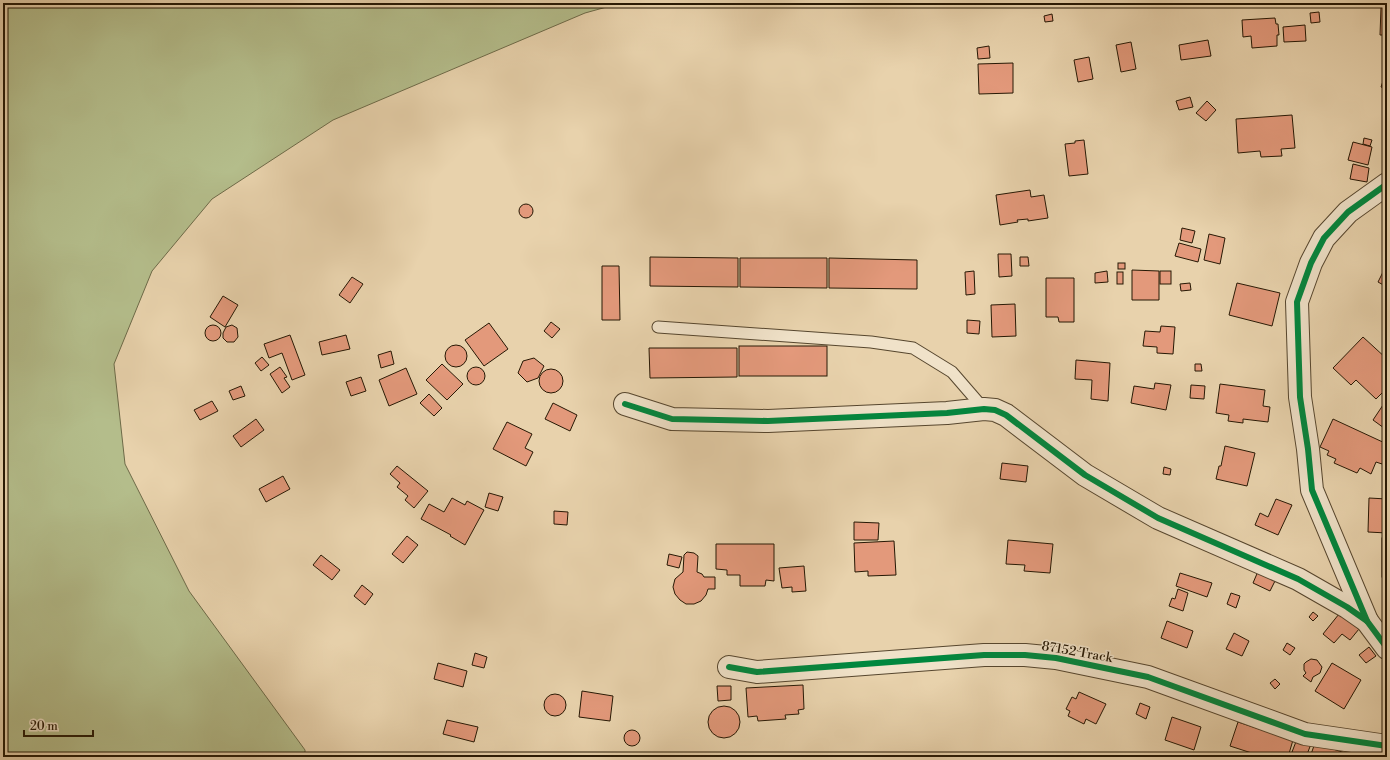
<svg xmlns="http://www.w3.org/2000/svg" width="1390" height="760" viewBox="0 0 1390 760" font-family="'Libre Bodoni',serif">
<rect width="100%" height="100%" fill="#e8d2ac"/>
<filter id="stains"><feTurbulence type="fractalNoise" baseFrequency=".005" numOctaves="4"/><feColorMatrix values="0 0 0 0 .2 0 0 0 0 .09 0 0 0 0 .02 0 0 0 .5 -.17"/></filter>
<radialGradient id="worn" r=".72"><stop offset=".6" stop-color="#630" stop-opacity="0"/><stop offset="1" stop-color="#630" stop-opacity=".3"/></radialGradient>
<polygon fill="#b4bd8b" stroke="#6d6a48" points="3,3 621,3 585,13 333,120 212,199 152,271 114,364 125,464 189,591 305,750 305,757 3,757"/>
<g fill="#e3997b" stroke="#261804">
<polygon points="1381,7 1387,7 1387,35 1380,35"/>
<polygon points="1319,12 1320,22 1311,23 1310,13"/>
<polygon points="1052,14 1053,21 1045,22 1044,16"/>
<polygon points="1275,18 1276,24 1278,24 1279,35 1277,35 1277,46 1252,48 1251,36 1243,37 1242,20"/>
<polygon points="1305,25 1306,41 1284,42 1283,27"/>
<polygon points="1208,40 1211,56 1181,60 1179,45"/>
<polygon points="1131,42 1136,69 1121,72 1116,45"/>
<polygon points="989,46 990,58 978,59 977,48"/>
<polygon points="1089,57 1093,79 1078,82 1074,60"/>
<polygon points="1013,63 1013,93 979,94 978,64"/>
<polygon points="1386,72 1387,72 1387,89 1381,87"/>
<polygon points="1190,97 1193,107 1179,110 1176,101"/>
<polygon points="1207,101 1216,110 1206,121 1196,113"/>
<polygon points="1292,115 1295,148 1281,149 1282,156 1261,157 1260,151 1238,153 1236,119"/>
<polygon points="1364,138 1372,140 1370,146 1363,144"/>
<polygon points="1084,140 1088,174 1069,176 1065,144 1075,143 1075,141"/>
<polygon points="1353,142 1372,147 1368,165 1348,160"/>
<polygon points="1353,164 1369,168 1367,182 1350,179"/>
<polygon points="1030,190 1031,197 1044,195 1048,218 1028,221 1028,219 1017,220 1018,222 1000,225 996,195"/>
<circle cx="526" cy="211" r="7"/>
<polygon points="1182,228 1195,231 1192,243 1180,240"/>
<polygon points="1209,234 1225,238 1220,264 1204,260"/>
<polygon points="1179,243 1201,249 1198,262 1175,256"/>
<polygon points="998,254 1011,254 1012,276 999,277"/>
<polygon points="650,257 738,258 738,287 650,286"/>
<polygon points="1020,257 1028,257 1029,266 1020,266"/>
<polygon points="740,258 827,258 827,288 740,287"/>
<polygon points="829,258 917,260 917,289 829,288"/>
<rect x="1118" y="263" width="7" height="6"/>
<polygon points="1387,264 1387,287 1378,282"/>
<polygon points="602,266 619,266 620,320 602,320"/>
<polygon points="1132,270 1159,271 1159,300 1132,300"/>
<polygon points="974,271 975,294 966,295 965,272"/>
<polygon points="1107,271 1108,282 1095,283 1095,273"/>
<rect x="1160" y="271" width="11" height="13"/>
<rect x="1117" y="272" width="6" height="12"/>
<polygon points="352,277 363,284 350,303 339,295"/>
<polygon points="1046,278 1074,278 1074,322 1059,322 1058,317 1046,317"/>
<polygon points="1190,283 1191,290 1181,291 1180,284"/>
<polygon points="1237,283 1280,293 1272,326 1229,315"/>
<polygon points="223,296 238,305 225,327 210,317"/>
<polygon points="1015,304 1016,336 992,337 991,305"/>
<polygon points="967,320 980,321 979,334 967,333"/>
<polygon points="551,322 560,329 552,338 544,331"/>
<polygon points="489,323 508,349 484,366 465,340"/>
<circle cx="213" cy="333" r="8"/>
<polygon points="232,325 237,328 238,337 234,342 227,342 223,338 223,333 226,327"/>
<polygon points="1161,326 1175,327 1173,354 1157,353 1157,347 1143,346 1145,331 1160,332"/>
<polygon points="290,335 305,375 292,380 282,353 269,358 264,344"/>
<polygon points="346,335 350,349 322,355 319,342"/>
<polygon points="1363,337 1387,359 1387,388 1376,399 1356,380 1351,385 1333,368"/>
<circle cx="456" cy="356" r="11"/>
<rect x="739" y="346" width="88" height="30"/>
<polygon points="649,348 737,348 737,377 650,378"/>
<polygon points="391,351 394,364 381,368 378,355"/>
<polygon points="262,357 269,365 261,371 255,363"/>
<polygon points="534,358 544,366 538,378 527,382 518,373 523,361"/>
<polygon points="1076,360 1110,363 1108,401 1091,399 1092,380 1075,379"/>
<polygon points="442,364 463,384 447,400 426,380"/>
<polygon points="1195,364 1201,364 1202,371 1195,371"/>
<polygon points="280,367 287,377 284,378 290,387 282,393 270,374"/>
<circle cx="476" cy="376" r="9"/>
<polygon points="406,368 417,394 389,406 379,380"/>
<circle cx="551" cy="381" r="12"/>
<polygon points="361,377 366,391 351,396 346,382"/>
<polygon points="1155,383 1171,385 1166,410 1131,403 1134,386 1154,389"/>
<polygon points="1220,384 1265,390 1263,406 1270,407 1268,422 1243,419 1243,423 1228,421 1229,415 1216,413"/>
<polygon points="1191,385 1205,386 1204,399 1190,398"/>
<polygon points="241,386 245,396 233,400 229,391"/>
<polygon points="429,394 442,408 434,416 420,403"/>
<polygon points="1387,399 1387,424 1384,428 1373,420"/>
<polygon points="212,401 218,411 200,420 194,410"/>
<polygon points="553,403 577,415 570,431 545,419"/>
<polygon points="256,419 264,430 241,447 233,436"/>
<polygon points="1333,419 1387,444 1387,452 1382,464 1376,462 1371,474 1360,468 1357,473 1334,463 1336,459 1327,455 1329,451 1320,447"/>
<polygon points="507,422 532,434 525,448 533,452 526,466 493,449"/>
<polygon points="1225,446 1255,453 1247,486 1216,479 1219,466 1221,466"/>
<polygon points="1002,463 1028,466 1026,482 1000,479"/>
<polygon points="397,466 428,491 414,508 405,500 408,496 397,487 400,483 390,474"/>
<polygon points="1164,467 1171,469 1170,475 1163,474"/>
<polygon points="283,476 290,489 266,502 259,489"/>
<polygon points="489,493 503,497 498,511 485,507"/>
<polygon points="452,498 465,505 467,501 484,510 465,545 450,536 451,535 421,519 429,504 444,512"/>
<polygon points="1369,498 1387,499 1387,533 1368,532"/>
<polygon points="1276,499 1292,505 1278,535 1255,525 1260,513 1268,517"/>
<polygon points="554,511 568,512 567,525 554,524"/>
<polygon points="854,522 879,523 878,540 854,540"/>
<polygon points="407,536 418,545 403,563 392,554"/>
<rect x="1382" y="538" width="5" height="39"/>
<polygon points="1008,540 1053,544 1050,573 1024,571 1025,565 1006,564"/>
<polygon points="894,541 896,575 868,576 868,571 855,572 854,543"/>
<polygon points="716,544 774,544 774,581 766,580 765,586 740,586 740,575 727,575 727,570 716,569"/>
<polygon points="687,552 694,553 698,556 697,572 702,574 704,577 715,577 715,589 708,589 706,595 701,601 694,604 686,604 680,600 675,594 673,587 675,579 683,572 684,555"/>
<polygon points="669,554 682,557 679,568 667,565"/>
<polygon points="321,555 340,570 332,580 313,565"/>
<polygon points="804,566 806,591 792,592 792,587 782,588 779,568"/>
<polygon points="1259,569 1277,577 1270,591 1253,583"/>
<polygon points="1180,573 1212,583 1207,597 1176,586"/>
<polygon points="362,585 373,594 365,605 354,596"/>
<polygon points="1178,589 1188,593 1183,611 1169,606 1172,598 1175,599"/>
<polygon points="1231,593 1240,596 1236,608 1227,604"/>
<polygon points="1313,612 1318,616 1313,621 1309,617"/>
<polygon points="1339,614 1359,629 1350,640 1342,634 1334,643 1323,634"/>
<polygon points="1167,621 1193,631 1187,648 1161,638"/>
<polygon points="1234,633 1249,641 1242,656 1226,649"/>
<polygon points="1287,643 1295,648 1290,655 1283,650"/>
<polygon points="1369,647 1376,656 1366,663 1359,655"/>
<polygon points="475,653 487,657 484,668 472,665"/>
<polygon points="1311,659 1317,660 1322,667 1320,673 1313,677 1311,682 1303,676 1306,673 1304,670 1304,664 1306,662"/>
<polygon points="438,663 467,671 463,687 434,679"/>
<polygon points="1332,663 1361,680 1344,709 1315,691"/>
<polygon points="1275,679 1280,684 1275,689 1270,683"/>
<polygon points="803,685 804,709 798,710 799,714 785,715 786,719 758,721 757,716 748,717 746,688"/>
<polygon points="717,686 731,686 731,700 718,701"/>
<polygon points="582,691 613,696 610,721 579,717"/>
<polygon points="1079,692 1106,704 1096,724 1086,719 1084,724 1068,716 1070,711 1066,709 1072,697 1076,699"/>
<circle cx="555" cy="705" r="11"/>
<polygon points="1140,703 1150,707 1146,719 1136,714"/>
<circle cx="724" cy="722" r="16"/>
<polygon points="1172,717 1201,727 1194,750 1165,740"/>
<polygon points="447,720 478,727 474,742 443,734"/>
<polygon points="1238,722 1293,740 1288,757 1264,757 1230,746"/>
<circle cx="632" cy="738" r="8"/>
<polygon points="1297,739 1311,744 1306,757 1292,752"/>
<polygon points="1315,743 1357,757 1310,757"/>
</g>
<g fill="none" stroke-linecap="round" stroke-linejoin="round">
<g stroke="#56462e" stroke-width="13">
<polyline id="lane" points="658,327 871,342 913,348 952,372 984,409"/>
</g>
<g stroke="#56462e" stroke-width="24">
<g id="street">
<polyline points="625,404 672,419 768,421 947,413 984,409 995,410 1006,415 1085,475 1158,518 1298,579 1347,607 1367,621 1387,648"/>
<polyline points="1367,621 1312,490 1308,449 1300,397 1297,302 1311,263 1324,238 1348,212 1387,184"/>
<polyline points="729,667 757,672 984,655 1025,655 1056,658 1148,677 1305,734 1387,746"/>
</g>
</g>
<use href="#lane" stroke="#f0e2c9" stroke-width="11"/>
<use href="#street" stroke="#f0e2c9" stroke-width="22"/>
<g stroke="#f0e2c9" stroke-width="8">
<g id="cycleway">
<polyline points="625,404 672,419 768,421 947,413 984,409 995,410 1006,415 1085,475 1158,518 1298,579 1347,607 1367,621 1387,648"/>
<polyline points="1367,621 1312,490 1308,449 1300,397 1297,302 1311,263 1324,238 1348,212 1387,184"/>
<polyline points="729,667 757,672 984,655 1025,655 1056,658 1148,677 1305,734 1387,746"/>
</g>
</g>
<use href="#cycleway" stroke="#00873e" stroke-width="6"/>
</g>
<g text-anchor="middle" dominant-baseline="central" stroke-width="3" stroke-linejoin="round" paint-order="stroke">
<g font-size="13" fill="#261804" stroke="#f0e2c9">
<text transform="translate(1077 652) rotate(10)">87152 Track</text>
</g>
</g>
<rect width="1390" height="760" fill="none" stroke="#e8d2ac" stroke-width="16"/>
<rect x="4" y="4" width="1382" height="752" fill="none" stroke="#261804" stroke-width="2"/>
<rect x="8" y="8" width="1374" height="744" fill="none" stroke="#261804"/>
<path d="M24 730v6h69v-6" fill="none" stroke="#261804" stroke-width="2"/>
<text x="30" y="730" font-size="12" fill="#261804" stroke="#f0e2c9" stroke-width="3" paint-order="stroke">20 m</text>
<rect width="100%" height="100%" filter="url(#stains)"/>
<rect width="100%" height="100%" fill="url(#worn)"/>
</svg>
